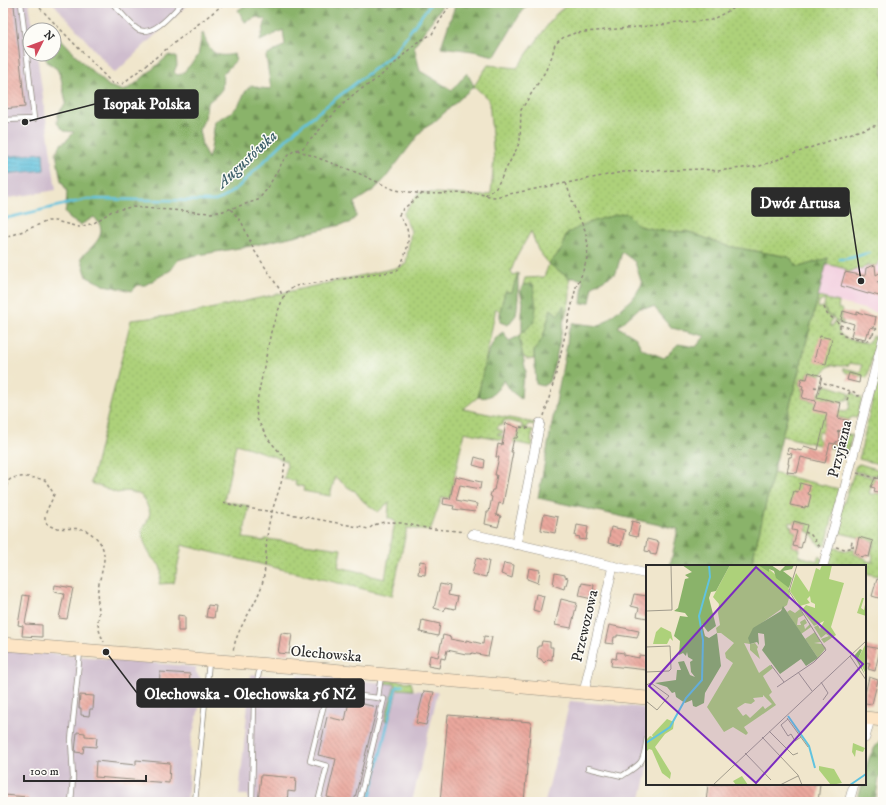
<svg xmlns="http://www.w3.org/2000/svg" width="886" height="805" viewBox="0 0 886 805" font-family="'IM FELL DW Pica',serif">
<defs>
<pattern id="grass-dots" width="8" height="8" patternUnits="userSpaceOnUse"><rect width="8" height="8" fill="#add17a"/><path d="M2 2h.1M6 6h.1" fill="none" stroke="#95b46a" stroke-width="1.8" stroke-linecap="round"/></pattern>
<pattern id="forest-firs" width="22" height="20" patternUnits="userSpaceOnUse"><rect width="22" height="20" fill="#8ab36a"/><path d="M5 1l3.5 6h-7zM16 11l3.5 6h-7z" fill="#719257"/></pattern>
<pattern id="water-rules" width="6" height="5" patternUnits="userSpaceOnUse"><rect width="6" height="5" fill="#61c3df"/><path d="M0 2.5h6" fill="none" stroke="#509fb5"/></pattern>
<pattern id="building-back-hatch" width="6" height="6" patternUnits="userSpaceOnUse"><rect width="6" height="6" fill="#eaa79d"/><path d="M-1 5l2 2M0 0l6 6M5-1l2 2" fill="none" stroke="#be8880"/></pattern>
</defs>
<rect width="100%" height="100%" fill="#fdfcf7"/>
<filter id="ink" filterUnits="userSpaceOnUse"><feTurbulence type="fractalNoise" baseFrequency=".025" numOctaves="2"/><feDisplacementMap in="SourceGraphic" scale="8" xChannelSelector="R" yChannelSelector="G"/><feConvolveMatrix kernelMatrix="1 2 1 2 8 2 1 2 1" color-interpolation-filters="sRGB"/></filter>
<filter id="wash" filterUnits="userSpaceOnUse"><feTurbulence type="fractalNoise" baseFrequency=".012" numOctaves="4" result="noise"/><feDisplacementMap in="SourceGraphic" scale="16" xChannelSelector="R" yChannelSelector="G"/><feGaussianBlur stdDeviation="0.9" result="paint"/><feColorMatrix in="noise" values="0 0 0 0 0 0 0 0 0 0 0 0 0 0 0 0 0 1.4 0 .05"/><feComposite in="paint" operator="in"/></filter>
<g filter="url(#wash)">
<rect width="100%" height="100%" fill="#f0e6cc"/>
<polygon fill="#f3cfdf" points="883,242 883,314 818,297 828,258"/>
<g fill="#cfbdce">
<polygon points="3,3 29,3 33,30 30,30 30,54 37,54 56,190 3,199"/>
<polygon points="53,3 189,3 115,73"/>
<polygon points="3,649 196,667 196,672 202,680 200,704 191,741 187,802 3,802"/>
<polygon points="251,674 296,679 297,675 395,684 385,720 389,721 397,689 438,692 412,802 248,802 248,795 239,795"/>
<polygon points="570,701 647,708 647,774 640,802 545,802"/>
</g>
<g fill="url(#grass-dots)" stroke="#6c7e52" fill-rule="evenodd">
<path d="M569,3H883V249L880,251L883,253V256L876,266L867,265L866,267L848,272L845,271L846,269L827,264V259L799,267L789,257L727,246L689,232L661,231L639,226L626,213L566,234L562,249L550,263L569,278C571,295 570,304 564,319V306L558,315L551,309L543,337L534,352V359H526L522,354L519,336L522,333L533,285H523L525,278L544,277L549,264L538,250L531,231L516,258L511,271L513,275L518,273L512,292H505L500,312L496,308L478,397L463,409L535,423L534,425L528,424L527,428L522,427V424L504,420L503,425L499,424L497,429L503,431L502,434L498,433V435L517,439L520,428L533,430L531,440L533,443L532,446L464,432L450,498L442,497L430,531L407,528L392,596L182,545L174,583L159,584C160,579 162,573 161,569C160,564 156,562 153,559C146,550 143,540 142,530L147,522L150,513L145,500L139,494L126,491L117,493L91,483L131,320L187,314L400,267L406,264L411,231L403,214L419,192L484,196L491,193L494,159L489,100L474,86L488,65L517,68L555,15ZM236,444L250,448L286,461L287,467L284,479L296,481L295,485L304,487L303,491L330,496L335,477L349,488L355,491L363,501L378,512L389,502L388,518L395,521L385,579L372,576L366,573L338,567L341,549L267,539H265V541L243,538L249,506L224,501Z"/>
<path d="M818,297L839,302L838,308L843,310L840,320L843,321V325L835,320L832,315L833,318L827,314L824,306L825,300L819,302L818,308L823,307L827,315L832,319L830,324L832,327L835,320C840,324 837,327 839,332C843,340 859,342 867,343L873,336L877,338L867,378L845,372L843,368L861,372L862,365L849,363V365L841,366L832,365L828,367L821,375L809,372L806,379L801,378L799,385L802,386L801,390H803L802,398L816,402L819,393L822,392L826,385L848,392L849,394L847,400H843L842,403L824,398L822,406L844,412L849,409L850,401L849,399L850,394L854,393L857,397L862,398L857,418L852,417L849,420L827,415L823,426L825,427L823,433L819,432L817,436L820,441L835,445L836,442L839,440L840,436L844,433L852,435L848,452L782,436Z"/>
<polygon points="883,354 883,465 859,459"/>
<polygon points="859,464 877,469 880,473 876,476 854,471 856,466"/>
<polygon points="773,473 839,489 826,545 820,546 811,533 806,531 808,525 794,521 793,523 790,522 789,526 792,527 791,530 796,532 792,546 800,549 799,556 817,561 819,556 822,559 821,566 751,566"/>
<polygon points="854,473 875,478 869,493 874,495 875,493 882,494 883,491 883,577 865,573 865,566 838,566 827,563 831,547 847,551 854,549 854,554 865,558 867,561 873,562 872,560 873,556 871,554 874,541 836,532 839,517"/>
<polygon points="387,680 411,682 413,690 397,689 389,721 385,720 395,684 384,683"/>
</g>
<g fill="url(#forest-firs)" stroke="#5a6f4a" fill-rule="evenodd">
<path d="M249,3H444L414,46L420,71L452,90L467,73L474,86L433,123L423,129L384,180L375,189L355,202L356,217L349,223L251,246L192,256L178,260L171,270L145,285H138L132,291L104,285L87,277L81,257C93,246 111,233 94,217L80,225L70,219L65,211L66,208L67,191L61,181L56,153L61,144L67,140L74,132L64,131L57,123L58,114L66,103L61,78L57,69L47,62L44,54H54V31L83,63L109,86L124,91L135,84L169,55L176,57L177,65L174,72L177,75L182,74L198,56L202,34L203,33C209,50 214,59 234,54L236,60L223,74L222,89L217,95L207,103L205,118L199,130L202,145L208,159L211,149L215,121C222,117 230,114 235,109C243,101 242,92 252,85L259,88L271,89L266,56L285,45L283,30L260,41L266,20L257,17L245,22L238,10Z"/>
<polygon points="456,3 529,3 522,11 495,56 473,51 441,47"/>
<path d="M626,213L639,226L661,231L689,232L727,246L789,257L799,267L828,258L782,436L751,566H670L678,529L538,498L567,344L568,333L573,323L600,326L634,297L642,284L635,262L622,252L616,273L593,286L590,302L581,304L583,281L577,278H569L549,264L562,249L566,234C585,223 604,217 626,213ZM654,307L672,328L705,336L696,347L678,344L664,358L642,349L636,338L618,327L639,308Z"/>
<polygon points="518,273 518,301 516,315 508,325 500,322 500,312 505,292 512,292"/>
<polygon points="533,284 536,307 534,322 522,333 522,314 523,302 520,291 523,285"/>
<polygon points="564,305 564,319 556,359 549,382 543,386 536,384 534,352 543,337 551,309 558,315"/>
<path d="M503,332L509,341L519,336L526,372L522,384L521,399L511,391L504,380C497,390 492,400 478,397C482,379 486,341 503,332Z"/>
<path d="M883,736V773L879,779L875,802H857L862,784H865C865,761 870,754 883,736Z"/>
</g>
<polygon fill="url(#water-rules)" stroke="#467785" points="43,153 44,170 3,174 3,157"/>
<g fill="none" stroke-linecap="round" stroke-linejoin="round">
<g stroke="#61c3df" stroke-width="2.5">
<polyline points="3,219 88,199 215,201 223,198 238,187 298,128 393,54 431,3"/>
<path d="M839,259C849,260 858,255 869,253"/>
<polyline points="369,802 396,688 398,686 402,686 403,685"/>
</g>
</g>
<g id="blocks">
<g fill="url(#building-back-hatch)">
<polygon points="14,5 25,107 3,109 3,6"/>
<polygon points="875,265 876,275 883,271 883,278 877,282 883,289 880,291 879,296 868,293 868,294 841,286 845,272 865,276 866,268"/>
<polygon points="843,311 857,315 857,312 876,317 874,328 871,327 869,333 867,332 865,339 851,336 854,324 841,320"/>
<polygon points="820,336 832,339 826,364 814,361"/>
<polygon points="809,372 822,376 817,397 841,403 838,418 849,421 846,432 838,430 839,440 836,442 835,444 830,443 825,463 801,457 797,473 787,472 789,464 788,464 789,457 791,457 792,454 787,453 788,448 802,451 804,446 818,450 827,413 813,410 816,401 802,398 804,390 802,390 803,386 800,385 802,378 807,379"/>
<polygon points="849,373 860,376 859,383 847,380"/>
<polygon points="506,423 519,428 517,438 514,438 511,452 513,452 503,504 499,503 496,515 501,516 498,527 485,524 487,512 489,512 492,497 490,496 492,490 494,490 497,475 495,475 499,457 496,457 498,444 502,445"/>
<polygon points="475,457 485,460 484,468 473,465"/>
<polygon points="455,476 481,482 480,489 460,485 456,500 477,504 475,512 453,509 454,506 443,504 444,498 450,499"/>
<polygon points="875,478 883,480 882,494 874,492 875,488 871,487"/>
<polygon points="800,483 810,486 808,494 811,495 808,507 805,506 805,508 790,505 794,491 798,492"/>
<polygon points="544,514 558,517 555,533 541,530"/>
<polygon points="632,521 640,523 637,537 629,535"/>
<polygon points="794,521 807,525 801,548 793,546 797,531 792,530"/>
<polygon points="577,525 588,527 586,540 579,539 580,537 575,536"/>
<polygon points="611,527 625,530 621,546 608,543"/>
<polygon points="859,537 873,541 869,557 864,556 861,557 859,555 855,553"/>
<polygon points="647,539 659,542 656,555 650,554 650,552 645,551"/>
<polygon points="476,558 489,561 486,577 472,574"/>
<polygon points="420,561 426,562 425,575 418,574"/>
<polygon points="504,563 514,565 512,578 501,574"/>
<polygon points="529,568 540,570 538,583 527,579"/>
<polygon points="555,573 565,575 565,577 568,578 566,585 565,585 564,589 553,585"/>
<polygon points="877,579 883,581 882,599 872,596"/>
<polygon points="582,583 594,585 592,599 579,596"/>
<polygon points="440,584 450,586 448,595 458,597 455,609 445,607 444,611 434,608"/>
<polygon points="55,585 73,588 67,619 59,618 64,594 54,592"/>
<polygon points="536,594 544,596 540,612 533,610"/>
<polygon points="634,594 647,596 647,618 637,616 639,608 631,606"/>
<polygon points="23,595 30,596 25,624 42,625 42,637 22,636 23,626 18,625"/>
<polygon points="561,599 577,603 571,628 555,625"/>
<polygon points="208,605 216,606 214,618 206,617"/>
<polygon points="178,615 185,616 185,631 178,631"/>
<polygon points="422,620 440,624 438,636 420,632"/>
<polygon points="609,625 639,631 637,638 617,635 617,637 614,637 613,644 605,643"/>
<polygon points="281,633 292,634 289,654 278,653"/>
<polygon points="443,635 451,637 450,639 466,642 466,640 483,644 484,636 492,637 488,656 472,653 471,654 466,654 447,650 445,659 441,658 439,668 428,666 430,655 438,657"/>
<polygon points="542,641 550,642 550,647 553,647 552,660 548,659 544,663 541,659 537,658 538,646 541,646"/>
<polygon points="865,646 880,649 875,671 868,669 870,663 865,662"/>
<polygon points="617,652 624,653 624,655 639,658 639,655 647,656 647,670 611,666 612,658 616,659"/>
<polygon points="160,672 190,674 188,693 159,691"/>
<polygon points="869,677 878,680 872,704 865,703 865,694"/>
<polygon points="424,691 434,692 426,725 416,723"/>
<polygon points="80,695 94,696 93,709 90,709 89,716 81,715 81,708 79,708"/>
<polygon points="349,701 377,707 354,802 346,802 327,797 336,759 318,755 327,717 345,721"/>
<polygon points="448,715 531,722 524,802 440,802"/>
<polygon points="77,732 85,733 85,736 97,737 96,747 84,746 83,753 75,752"/>
<polygon points="136,760 170,763 169,783 95,777 96,761 136,765"/>
<polygon points="261,775 296,778 295,792 288,791 287,802 258,802"/>
<polygon points="708,784 820,784 818,802 706,802"/>
<polygon points="3,795 28,797 28,802 3,802"/>
</g>
</g>
</g>
<g filter="url(#ink)">
<use href="#blocks" fill-opacity="0" stroke="#8e887c" stroke-width="1"/>
<g fill="none" stroke-linecap="round" stroke-linejoin="round">
<g stroke="#8e887c" stroke-width="6">
<g id="lane">
<path d="M112,3C118,9 133,28 139,30C155,36 172,13 182,3"/>
<polyline points="3,120 34,119 21,3"/>
<path d="M588,768L622,776C644,762 643,763 647,738"/>
<polyline points="71,802 73,778 71,740 80,652"/>
<polyline points="195,802 209,662"/>
<polyline points="252,802 254,700 260,666"/>
<polyline points="318,802 327,766 310,761 327,692 378,698"/>
<polyline points="359,802 384,699 378,698 381,675"/>
</g>
</g>
<g stroke="#8e887c" stroke-width="10">
<g id="street">
<polyline points="472,534 647,574"/>
<polyline points="516,545 540,423"/>
<polyline points="823,566 843,495 883,339"/>
<polyline points="584,692 613,566"/>
<polyline points="865,738 870,719"/>
<polyline points="849,802 854,784"/>
</g>
</g>
<g stroke="#8e887c" stroke-width="14">
<g id="secondary">
<polyline points="3,644 308,668 647,698"/>
<polyline points="865,718 883,720"/>
</g>
</g>
<g stroke="#8e887c" stroke-width="1.5" stroke-dasharray="3 3" stroke-linecap="butt">
<polyline points="40,8 112,83 122,84 225,3"/>
<polyline points="297,150 358,173 395,190 424,194 475,193 494,197 623,172 703,169 717,171 760,166 840,137 873,126 883,125"/>
<polyline points="485,195 496,188 516,150 520,141 521,110 545,72 552,56 555,44 564,37 575,33 711,20 736,7 739,3"/>
<path d="M231,209L242,223L254,250L280,290L283,298L274,322L271,332L256,406L257,419L268,439L285,458C285,483 271,505 268,530C265,549 267,569 261,588C253,610 236,629 233,652"/>
<polyline points="3,239 48,221 55,221 79,227 94,223 112,211 131,207 209,213 220,212 258,200 267,189 283,161 288,155 295,150 303,148 341,106 355,93 371,83 388,70 416,43 432,34 451,3"/>
<path d="M283,298L287,292L295,286L397,271C404,260 411,243 407,229C405,224 402,220 399,215L403,209L422,194"/>
<polyline points="824,307 827,314 835,320"/>
<polyline points="836,321 840,324 840,332 844,336 866,342 872,335 875,336"/>
<polyline points="840,325 853,329"/>
<polyline points="873,335 874,330 877,328"/>
<polyline points="814,387 819,388 824,383 854,392 858,396 861,395"/>
<polyline points="847,400 850,391"/>
<polyline points="544,416 557,370 576,287 582,274 587,258 588,245 585,230 575,209 566,183"/>
<polyline points="520,427 531,429"/>
<polyline points="837,431 850,434"/>
<polyline points="857,473 880,479"/>
<polyline points="879,478 882,468"/>
<path d="M223,502L239,507L295,515L369,529C383,515 411,526 427,528C439,530 451,530 464,532"/>
<path d="M3,504C4,497 5,488 8,482C12,473 38,478 45,480L54,494C52,502 46,509 45,517C44,533 72,527 82,529C87,530 95,536 99,541C110,556 100,573 98,589C96,597 99,605 99,613C99,616 98,619 98,622C98,629 101,636 104,642"/>
<polyline points="805,532 811,535 820,547"/>
<polyline points="851,546 857,547"/>
<polyline points="836,547 845,549 850,548 853,539"/>
</g>
<use href="#lane" stroke="#fff" stroke-width="4.5"/>
<use href="#street" stroke="#fff" stroke-width="9"/>
<use href="#secondary" stroke="#fde5c5" stroke-width="13"/>
</g>
</g>
<g text-anchor="middle" dominant-baseline="central" stroke-width="3" stroke-linejoin="round" paint-order="stroke">
<g font-size="15" fill="#2b2b2b" stroke="#fdfcf7">
<text transform="translate(840 449) rotate(-76)">Przyjazna</text>
<text transform="translate(585 626) rotate(-77)">Przewozowa</text>
<text transform="translate(326 654) rotate(5)">Olechowska</text>
</g>
<g font-size="16" font-style="italic" fill="#3e606a" stroke="#fdfcf7">
<text transform="translate(247 159) rotate(-43)">Augustówka</text>
</g>
</g>
<g transform="translate(646 565)">
<rect width="220" height="220" fill="#f0e6cc"/>
<path d="M84,0H112L123,4L142,21L144,30L141,40L110,62L104,76V79L109,78L112,82L111,84L114,94L104,85V79L98,78L113,108L124,100L127,103L117,111L126,127L123,130L130,140L98,162L102,168L100,170L87,162L78,167L61,142L87,98L80,93L79,88L88,78L75,68H71L70,63L74,60L72,48L73,39L67,32ZM117,130L126,139L119,144L117,141L104,153L100,149L97,151L91,143L99,138L105,139L109,136L107,133L117,132ZM176,0H186L183,14L198,18L185,62L190,70L178,78L175,74L183,71L180,69L175,73L168,62L172,60L174,64L178,56L168,61L156,45L160,40L169,43V39L165,37L164,31L161,34L164,38L154,41L144,26L150,8L163,27L170,3L174,5ZM216,33H218L215,43L218,45L220,34V51L211,48ZM154,44L158,50L152,53L151,60H155L154,57L159,54L161,58L158,60L159,64L164,59L165,62L155,69L141,47L144,45L149,48ZM15,62L25,67L27,76L24,73L21,79H7L10,67ZM169,67L175,77L168,78L176,79L180,83L172,93L159,74ZM220,78V109L212,94ZM21,154L28,157L27,164L19,169L9,182L25,208L24,214L16,208L6,185L3,184L0,187L1,174L4,171L7,172L6,170ZM207,178L219,183L217,187L210,185L209,192L206,187ZM173,201L188,204L196,218L185,220L173,205ZM96,211L102,220H90L87,216Z" fill="#add17a" fill-rule="evenodd"/>
<path d="M36,0H84L70,26L65,27L63,33L70,61L62,67L56,59L59,71L63,73L71,68L75,101L59,128L58,138L50,142L47,141L46,135L39,138L30,132L29,127L26,128L21,122L9,118L30,115L31,105H35L32,97L38,96L44,110L49,112L45,107L44,97L47,95L42,92L41,87L40,91L37,88L33,90L34,76L28,71L34,51L42,52L39,48L28,46L32,43L39,14L43,13L39,10L46,7ZM112,0H125L134,6L140,0H148L146,4L137,6L146,13L143,23L130,13L128,6L123,4V7ZM137,41L172,93L160,101L155,94L134,109L116,85L119,80L118,69L112,68L113,80L111,77L104,79L102,73L107,63L135,46ZM214,84L216,85L212,94L219,110L208,91Z" fill="#8ab36a"/>
<path fill="none" stroke="#61c3df" stroke-width="2" d="M142,151L163,181L169,203M0,178L24,162L40,133L56,115L57,75L53,51L64,12L63,0M204,220L220,209"/>
<path fill="none" stroke="#a19b8c" stroke-width="1" d="M0,46L26,45L25,0M0,82L24,81L25,104L23,106L0,107M204,91L220,115M125,100L138,117M152,107L166,126M175,117L182,128L177,135M0,120L5,118L23,131L11,145L0,136M131,122L168,97L180,85L143,26L151,0M141,153L162,182M142,154L135,160L142,171L145,169L149,176L155,172M123,166L147,190L152,188M116,172L152,210L156,220M99,188L125,215M67,220L220,76M134,220L152,211"/>
<path fill="#7b2cbf" fill-opacity="0.15" stroke="#7b2cbf" stroke-width="2" d="M110,2L217,99L110,218L3,121Z"/>
<rect width="220" height="220" fill="none" stroke="#2b2b2b" stroke-width="2"/>
</g>
<path fill="none" stroke="#2b2b2b" stroke-width="1.5" d="M25 122L95 104M861 281L849 202M106 652L137 693"/>
<g fill="#2b2b2b" stroke="#fdfcf7" stroke-width="1.5">
<circle cx="25" cy="122" r="4"/>
<circle cx="861" cy="281" r="4"/>
<circle cx="106" cy="652" r="4"/>
</g>
<g fill="#2b2b2b" stroke="#2b2b2b" stroke-width="1.5">
<rect x="95" y="90" width="103" height="28" rx="4"/>
<rect x="752" y="188" width="97" height="28" rx="4"/>
<rect x="137" y="679" width="227" height="28" rx="4"/>
</g>
<g font-size="16" text-anchor="middle" font-weight="bold" fill="#fff">
<text x="147" y="109">Isopak Polska</text>
<text x="800" y="208">Dwór Artusa</text>
<text x="250" y="699">Olechowska - Olechowska 56 NŻ</text>
</g>
<rect width="886" height="805" fill="none" stroke="#fdfcf7" stroke-width="16"/>
<g transform="translate(42 42) rotate(48)"><circle r="19" fill="#fdfcf7" stroke="#a9a8a5"/>
<path d="M0-3L7 15L0 10L-7 15Z" fill="#d1495b"/>
<text y="-6" font-size="11" font-weight="bold" text-anchor="middle" fill="#2b2b2b">N</text>
</g>
<path d="M24 775v6h122v-6" fill="none" stroke="#2b2b2b" stroke-width="2"/>
<text x="30" y="775" font-size="12" fill="#2b2b2b" stroke="#fdfcf7" stroke-width="3" paint-order="stroke">100 m</text>
</svg>
